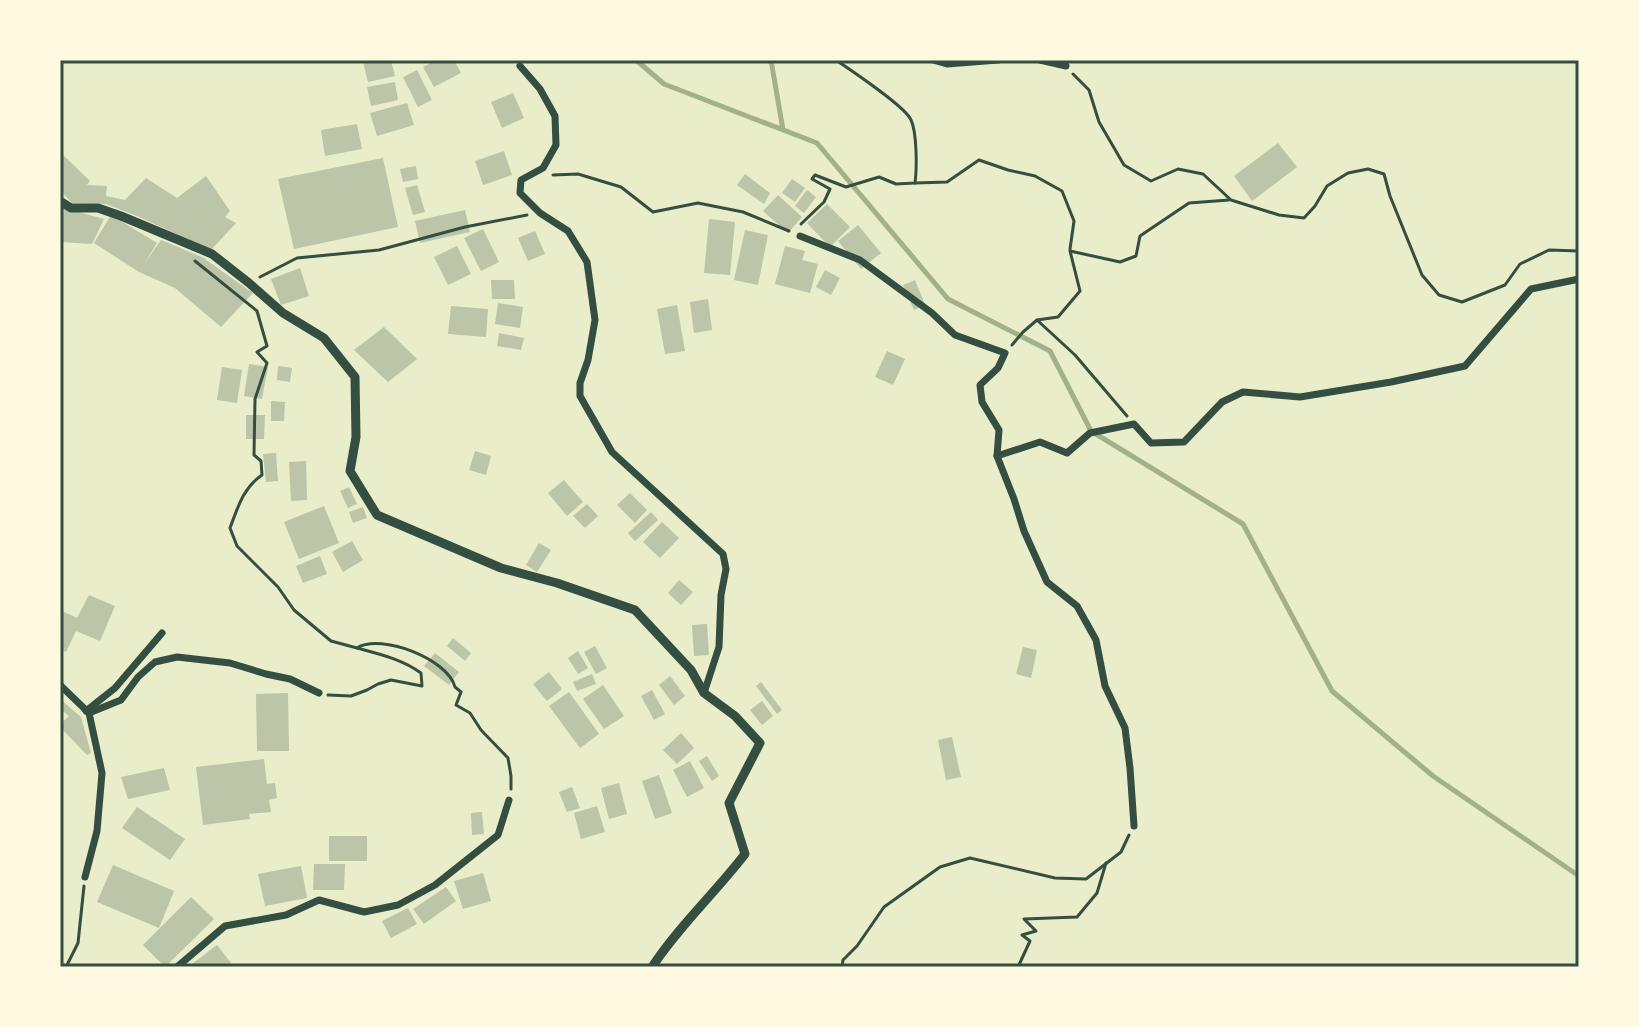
<svg xmlns="http://www.w3.org/2000/svg" width="1639" height="1027" viewBox="0 0 1639 1027" font-family="'Asap Condensed',sans-serif">
<rect width="100%" height="100%" fill="#e9edc9"/>
<g fill="none" stroke-linecap="round" stroke-linejoin="round">
<g stroke="#a3b18a" stroke-width="5">
<polyline points="636,60 664,84 817,143 948,299 1050,351 1091,431 1243,524 1332,691 1433,776 1579,876"/>
<polyline points="771,60 783,130"/>
</g>
</g>
<g fill="#bcc5a7">
<polygon points="371,60 391,60 395,76 368,82 363,62"/>
<polygon points="436,60 454,60 461,73 434,87 423,67"/>
<polygon points="417,70 432,100 418,107 403,77"/>
<polygon points="395,82 398,100 371,106 367,87"/>
<polygon points="513,93 524,118 502,128 491,102"/>
<polygon points="407,103 414,125 377,136 370,113"/>
<polygon points="357,124 362,149 325,156 321,130"/>
<polygon points="1278,143 1297,167 1252,201 1234,176"/>
<polygon points="504,151 512,175 483,185 475,161"/>
<polygon points="60,152 90,181 87,185 107,186 106,196 125,200 146,178 177,198 206,176 230,211 225,217 236,223 211,250 137,216 106,204 72,203 60,190"/>
<polygon points="383,158 398,227 294,249 278,179"/>
<polygon points="416,166 418,179 403,182 400,169"/>
<polygon points="745,174 770,193 764,204 737,185"/>
<polygon points="792,179 805,188 795,202 782,193"/>
<polygon points="417,185 425,212 413,215 405,188"/>
<polygon points="807,190 816,197 804,213 795,206"/>
<polygon points="778,195 802,217 788,233 763,211"/>
<polygon points="827,204 850,227 830,247 807,223"/>
<polygon points="60,207 104,219 92,244 60,242"/>
<polygon points="465,210 470,232 420,243 415,221"/>
<polygon points="111,215 157,243 144,264 161,240 202,257 253,293 221,327 175,288 139,272 94,243"/>
<polygon points="709,219 735,222 730,275 704,273"/>
<polygon points="858,225 881,253 861,269 838,241"/>
<polygon points="483,229 499,262 481,271 464,238"/>
<polygon points="745,230 768,235 758,285 734,280"/>
<polygon points="535,231 545,254 528,261 518,238"/>
<polygon points="457,246 471,274 448,285 434,257"/>
<polygon points="785,246 805,251 802,260 818,264 810,293 775,284"/>
<polygon points="300,268 309,296 281,305 271,279"/>
<polygon points="825,270 840,278 831,295 816,287"/>
<polygon points="491,280 514,280 515,299 492,299"/>
<polygon points="915,280 925,305 914,310 903,285"/>
<polygon points="708,299 712,330 694,333 690,302"/>
<polygon points="498,303 523,307 520,328 495,324"/>
<polygon points="677,305 685,351 665,354 657,309"/>
<polygon points="451,306 488,309 486,337 448,334"/>
<polygon points="384,327 417,359 388,382 354,350"/>
<polygon points="499,333 524,338 521,350 497,346"/>
<polygon points="887,351 905,359 893,385 875,377"/>
<polygon points="249,364 268,367 262,399 244,396"/>
<polygon points="278,366 292,368 290,382 277,380"/>
<polygon points="222,367 242,370 237,403 217,400"/>
<polygon points="271,401 285,402 284,421 271,421"/>
<polygon points="246,415 265,415 264,439 246,439"/>
<polygon points="475,451 491,456 486,475 469,470"/>
<polygon points="276,453 278,481 266,482 263,454"/>
<polygon points="306,461 307,500 291,501 289,462"/>
<polygon points="564,480 583,502 567,516 548,493"/>
<polygon points="349,487 357,504 348,508 340,491"/>
<polygon points="630,493 647,510 635,523 617,505"/>
<polygon points="587,504 598,516 585,528 573,516"/>
<polygon points="324,506 339,543 299,559 284,522"/>
<polygon points="363,507 367,518 353,523 349,512"/>
<polygon points="651,512 658,520 635,541 628,533"/>
<polygon points="662,522 679,538 660,558 643,542"/>
<polygon points="352,541 363,560 343,572 332,552"/>
<polygon points="539,543 551,550 537,572 526,565"/>
<polygon points="320,556 327,574 303,583 296,566"/>
<polygon points="679,580 693,592 681,605 668,593"/>
<polygon points="89,595 115,606 100,641 76,631 66,652 60,649 60,610 77,618"/>
<polygon points="707,624 709,655 694,656 692,625"/>
<polygon points="453,638 471,653 465,661 447,646"/>
<polygon points="595,646 607,668 596,674 584,652"/>
<polygon points="1023,647 1037,650 1031,678 1016,674"/>
<polygon points="578,651 588,668 578,674 568,658"/>
<polygon points="435,653 459,672 449,685 424,666"/>
<polygon points="549,672 562,689 547,701 533,684"/>
<polygon points="592,674 596,684 577,691 573,682"/>
<polygon points="670,676 685,696 674,705 659,685"/>
<polygon points="761,682 782,710 777,714 756,686"/>
<polygon points="603,685 624,716 604,729 583,699"/>
<polygon points="652,690 665,714 654,720 641,696"/>
<polygon points="569,692 599,734 580,748 549,706"/>
<polygon points="288,693 289,751 257,751 256,694"/>
<polygon points="60,699 81,717 91,753 87,755 60,727 60,724 69,716 60,709"/>
<polygon points="762,701 773,716 762,725 750,710"/>
<polygon points="681,733 694,748 677,764 663,750"/>
<polygon points="952,737 961,777 946,780 938,740"/>
<polygon points="707,756 719,776 712,781 699,761"/>
<polygon points="264,759 267,784 275,783 277,798 269,800 271,812 249,814 250,819 203,825 196,767"/>
<polygon points="690,761 704,788 687,797 673,770"/>
<polygon points="164,768 170,790 128,799 121,777"/>
<polygon points="659,775 672,813 655,819 642,781"/>
<polygon points="619,783 627,814 609,819 601,788"/>
<polygon points="572,787 580,808 567,812 559,792"/>
<polygon points="597,806 605,832 581,839 574,813"/>
<polygon points="137,807 185,839 170,860 122,828"/>
<polygon points="482,812 484,834 472,835 471,813"/>
<rect x="329" y="836" width="38" height="25"/>
<polygon points="314,864 345,864 344,890 313,890"/>
<polygon points="113,865 174,891 159,928 97,902"/>
<polygon points="301,866 307,898 265,906 258,874"/>
<polygon points="483,873 491,901 463,909 454,881"/>
<polygon points="446,887 456,901 424,924 413,909"/>
<polygon points="191,897 214,919 165,967 143,945"/>
<polygon points="408,908 417,924 391,938 382,921"/>
<polygon points="217,945 231,963 227,967 188,967"/>
</g>
<g fill="none" stroke-linecap="round" stroke-linejoin="round">
<g stroke="#344e41" stroke-width="3">
<polyline points="1073,74 1089,90 1099,122 1124,165 1151,181 1178,169 1203,174 1231,200 1279,215 1304,218 1315,206 1327,186 1348,173 1368,169 1384,174 1390,196 1422,275 1439,295 1462,302 1505,285 1520,264 1549,250 1579,251"/>
<polyline points="553,175 578,174 621,187 653,212 698,203 743,212 789,231"/>
<polyline points="915,183 947,182 979,160 1008,170 1035,176 1062,191 1074,221 1070,249"/>
<path d="M801,224L824,202L830,189L812,179L815,175L846,187L879,177L896,184L915,183C917,168 917,133 911,120C905,106 850,70 836,60"/>
<path d="M195,261L257,311L267,346L257,352L267,363L255,399L254,455L261,461L262,475C243,488 238,507 230,528L237,546L278,587L294,610L331,641L357,648C381,633 448,659 455,687L461,692L456,705L470,713L481,730L508,758L511,776V789"/>
<polyline points="260,277 297,258 379,250 465,227 527,215"/>
<polyline points="1037,320 1075,355 1127,416"/>
<polyline points="1012,345 1023,332 1037,320 1058,317 1080,291 1070,251 1120,262 1136,256 1140,236 1189,203 1229,200"/>
<path d="M328,695L351,696L367,690L378,684L391,680L422,686L421,673C402,659 379,654 357,648"/>
<polyline points="66,967 78,943 84,886"/>
<polyline points="842,967 843,960 857,946 884,907 940,867 970,858 1055,878 1086,879 1121,852 1129,835"/>
<polyline points="1018,967 1030,941 1022,935 1036,931 1024,919 1077,917 1097,893 1106,863"/>
</g>
<g stroke="#344e41" stroke-width="7">
<polyline points="933,60 947,64 998,60"/>
<polyline points="1040,60 1066,66"/>
<polyline points="520,66 540,89 555,116 556,145 543,168 521,180 520,193 540,213 568,231 587,262 595,320 588,360 580,383 580,396 612,452 723,554 726,569 721,595 719,647 704,693"/>
<polyline points="800,236 860,260 932,313 955,335 1005,353 998,368 980,385 982,402 999,430 997,456 1014,499 1024,531 1047,582 1077,606 1096,640 1105,686 1125,728 1130,768 1134,826"/>
<polyline points="997,456 1040,442 1067,453 1090,433 1134,424 1151,443 1184,442 1222,402 1243,392 1300,397 1391,382 1465,366 1531,289 1579,279"/>
<polyline points="60,685 89,713 102,773 97,831 85,877"/>
<polyline points="86,711 115,688 162,633"/>
<polyline points="89,713 121,700 138,677 155,662 177,657 230,663 266,674 290,679 319,693"/>
<polyline points="177,967 225,926 286,915 319,900 364,912 398,905 435,885 498,835 509,800"/>
</g>
<path stroke="#344e41" stroke-width="9" d="M60,201L71,208H98L121,216L212,254L249,283L283,313L324,338L355,377L356,437L350,471L377,515L501,568L557,583L635,610L691,670L704,693L735,716L760,743L729,803L745,854C715,893 679,926 652,967"/>
</g>
<rect width="1639" height="1027" fill="none" stroke="#fefae0" stroke-width="124"/>
<rect x="62" y="62" width="1515" height="903" fill="none" stroke="#344e41" stroke-width="3"/>
</svg>
